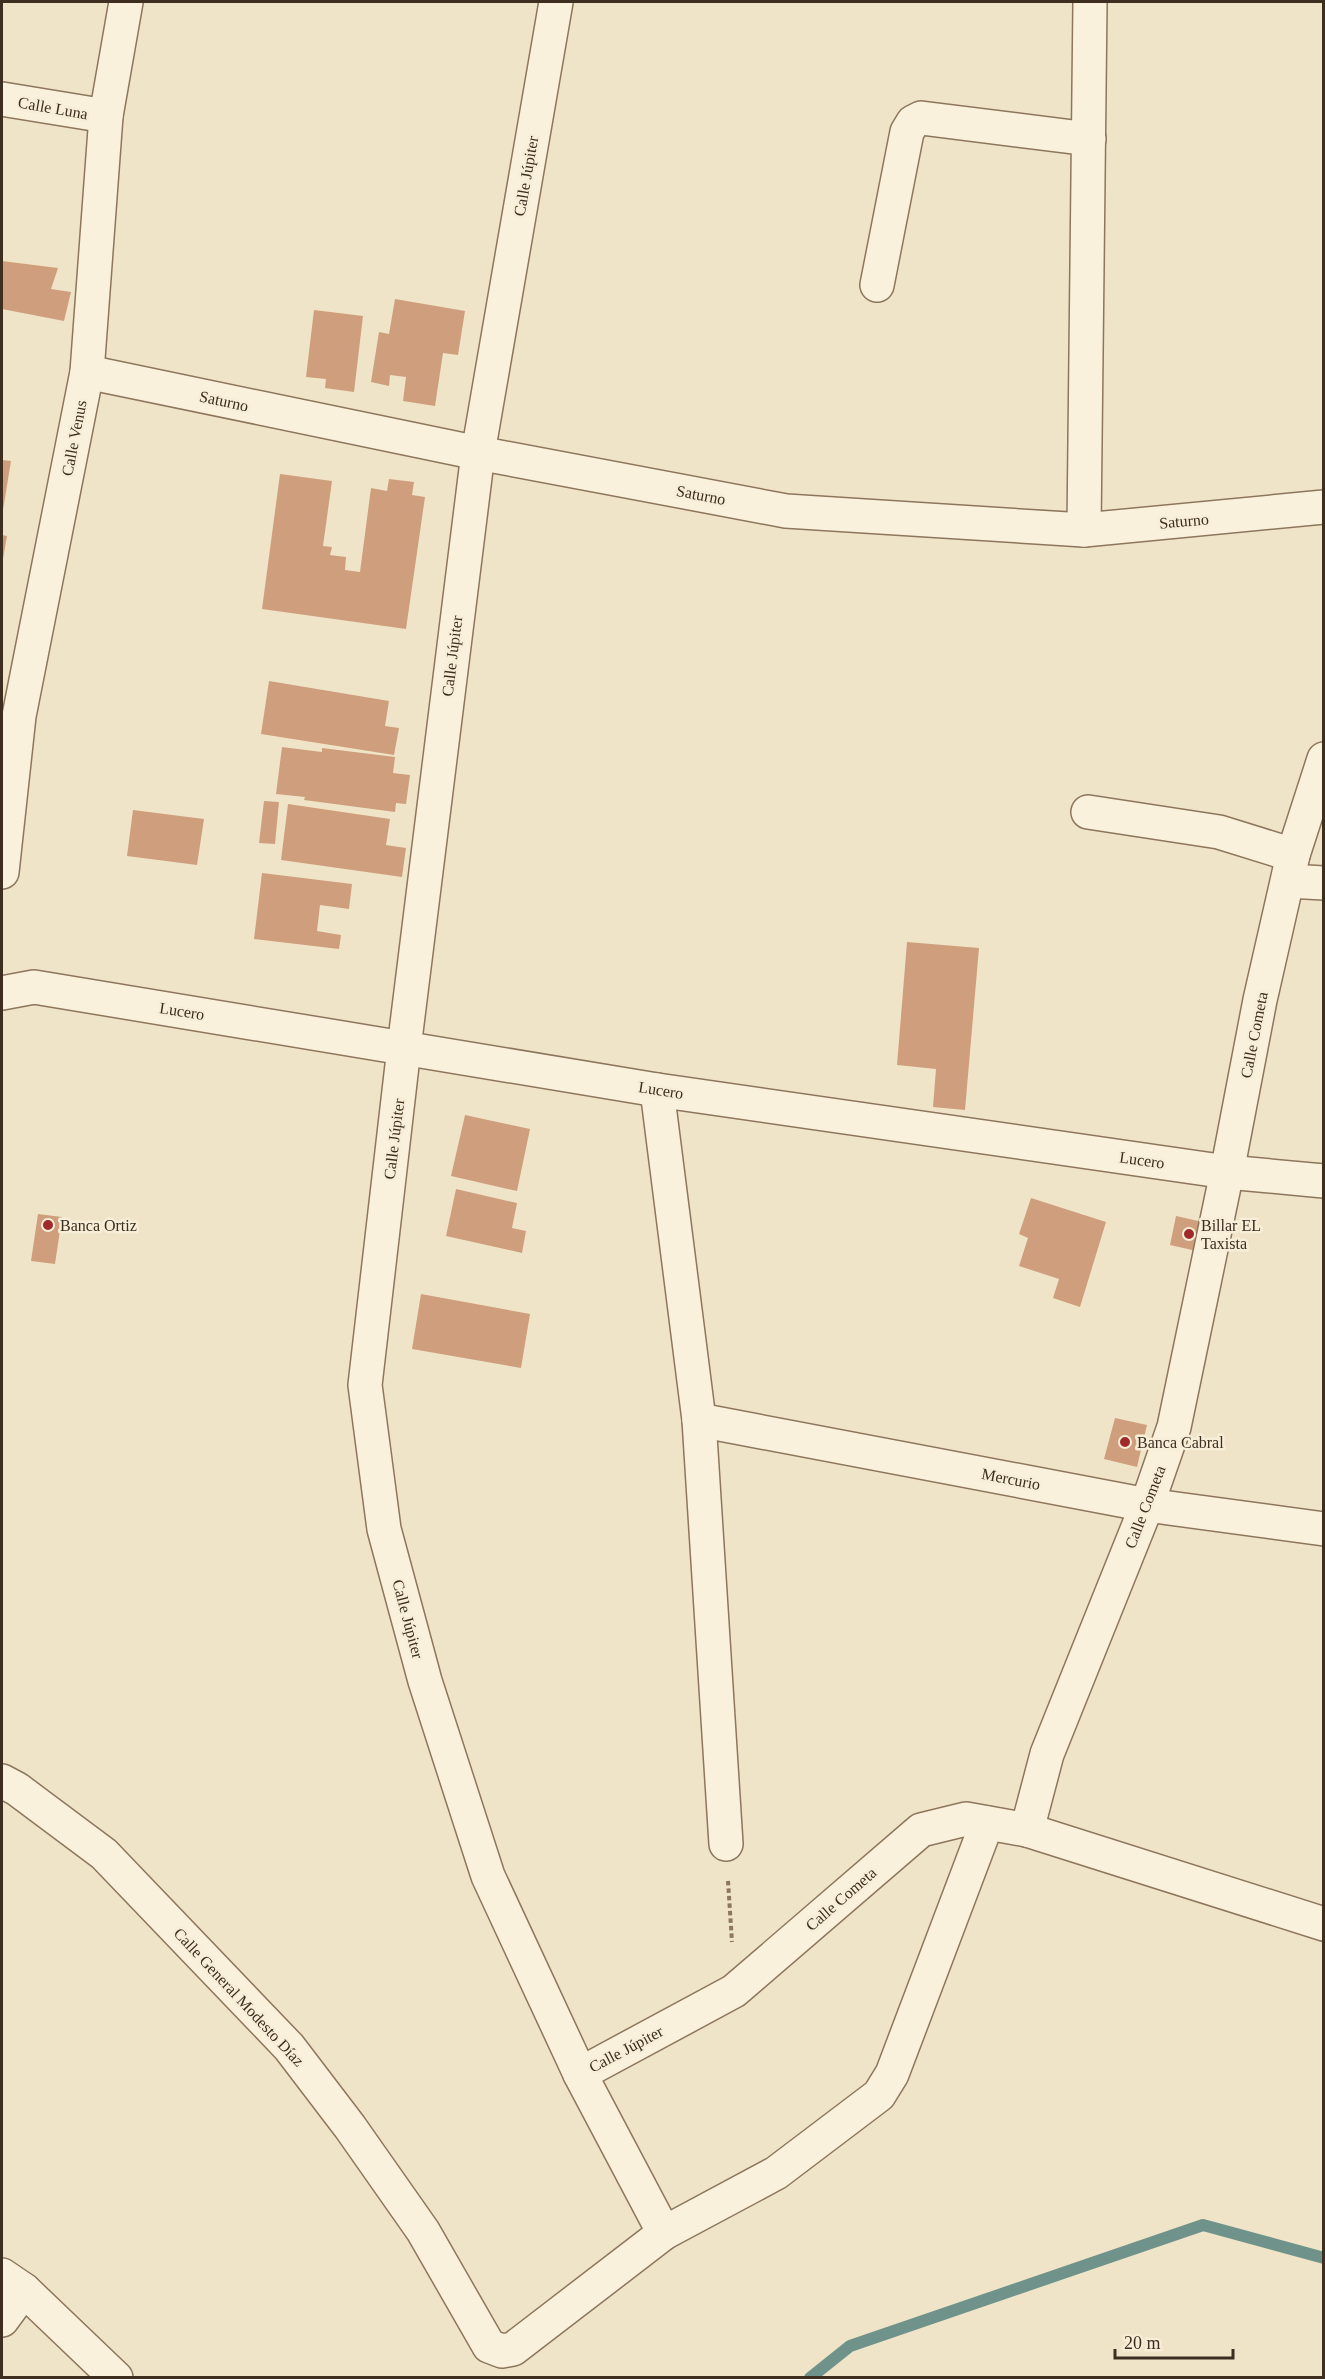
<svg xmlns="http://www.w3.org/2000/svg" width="1325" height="2379" viewBox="0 0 1325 2379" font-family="Georgia,serif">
<rect width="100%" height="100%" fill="#f0e4c8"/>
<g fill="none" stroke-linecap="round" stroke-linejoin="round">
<polyline stroke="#6f938a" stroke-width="12" points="810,2378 850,2346 1203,2225 1324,2258"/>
</g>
<g fill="#cf9f7d">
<polygon points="2,261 58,268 51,289 71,292 64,321 2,309"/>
<polygon points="395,299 465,311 458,355 443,353 435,406 403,401 406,377 390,375 389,386 371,382 379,332 389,334"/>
<polygon points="314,310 363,316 354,392 325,388 326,379 306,377"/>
<polygon points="2,460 11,461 3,510 2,509"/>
<polygon points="280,474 332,481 323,546 332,547 330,555 346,557 345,570 360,572 371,488 387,491 389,479 414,482 412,495 425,497 406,629 262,609"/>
<polygon points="2,535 7,536 3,559 2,559"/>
<polygon points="269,681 389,701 385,726 399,728 394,755 261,734"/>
<polygon points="282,747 322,752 322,748 395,757 393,773 410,775 406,804 396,803 395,812 304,800 305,797 276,794"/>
<polygon points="264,801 279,802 275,844 259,843"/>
<polygon points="288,804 390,819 386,845 406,848 402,877 281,860"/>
<polygon points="133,810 204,819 197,865 127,856"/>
<polygon points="262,873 352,884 349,909 320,905 317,931 341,935 339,949 254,939"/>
<polygon points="907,942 979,948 965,1110 933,1107 936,1069 897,1065"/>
<polygon points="465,1115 530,1129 517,1191 451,1176"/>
<polygon points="456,1189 517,1203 512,1228 526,1231 522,1253 446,1236"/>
<polygon points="1031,1198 1106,1222 1080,1307 1053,1298 1059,1279 1019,1266 1028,1238 1019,1234"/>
<polygon points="38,1214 62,1217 55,1264 31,1261"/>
<polygon points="1176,1216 1207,1223 1201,1252 1170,1245"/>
<polygon points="421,1294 530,1314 521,1368 412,1349"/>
<polygon points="1115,1418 1147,1425 1137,1467 1104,1459"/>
</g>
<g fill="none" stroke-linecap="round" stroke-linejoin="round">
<g stroke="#8d765c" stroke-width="36">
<g id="street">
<polyline points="556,2 478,453 404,1048 365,1385 384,1529 425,1681 488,1876 580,2074 734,1991 921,1830 966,1819 1027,1830 1047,1754 1147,1505 1174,1427 1227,1172 1260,1000 1293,855 1324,759"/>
<polyline points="2,99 106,116"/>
<polyline points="877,285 907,132 913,122 921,118 1089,139"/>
<polyline points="87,372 478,453 786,511 1084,530 1324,507"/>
<polyline points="1084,530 1090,2"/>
<polyline points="1088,812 1219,832 1293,855"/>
<polyline points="2,872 19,716 87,372 106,116 126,2"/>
<polyline points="1288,881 1324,883"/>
<polyline points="2,993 34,987 657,1090 1227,1172 1324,1181"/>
<polyline points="657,1090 699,1420 726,1844"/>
<polyline points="699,1420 1147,1505 1324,1529"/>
<polyline points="2,1781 17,1789 104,1854 289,2047 350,2127 423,2231 489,2346 502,2351 513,2349 664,2233 776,2173 879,2095 892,2074 987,1823"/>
<polyline points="1027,1830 1324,1924"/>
<polyline points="580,2074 664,2233"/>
<polyline points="2,2275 24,2290 116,2378"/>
<polyline points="2,2320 24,2290"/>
</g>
</g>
<polyline stroke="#8d765c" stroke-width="4" stroke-dasharray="4.5 3" stroke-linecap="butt" points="728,1881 732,1942"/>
<use href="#street" stroke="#faf1dc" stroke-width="33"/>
</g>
<g fill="#9e2a2b" stroke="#f7eed8" stroke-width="2">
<circle cx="48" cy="1225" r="6"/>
<circle cx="1189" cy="1234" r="6"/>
<circle cx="1125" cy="1442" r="6"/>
</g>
<g text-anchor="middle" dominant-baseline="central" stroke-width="5" stroke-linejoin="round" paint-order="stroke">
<g font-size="16" fill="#3d2e20" stroke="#f7eed8">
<text transform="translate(53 108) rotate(10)">Calle Luna</text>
<text transform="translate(526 176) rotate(-80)">Calle Júpiter</text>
<text transform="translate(224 401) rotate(12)">Saturno</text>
<text transform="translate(74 438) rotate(-79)">Calle Venus</text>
<text transform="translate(701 495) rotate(11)">Saturno</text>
<text transform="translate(1184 521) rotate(-5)">Saturno</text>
<text transform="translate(452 656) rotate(-83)">Calle Júpiter</text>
<text transform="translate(182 1011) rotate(9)">Lucero</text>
<text transform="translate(1254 1035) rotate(-79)">Calle Cometa</text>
<text transform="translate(661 1090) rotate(9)">Lucero</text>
<text transform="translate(394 1139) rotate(-83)">Calle Júpiter</text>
<text transform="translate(1142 1160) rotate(8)">Lucero</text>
<text transform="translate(1011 1479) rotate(11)">Mercurio</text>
<text transform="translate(1145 1507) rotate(-69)">Calle Cometa</text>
<text transform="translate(408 1619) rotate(75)">Calle Júpiter</text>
<text transform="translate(841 1899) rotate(-41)">Calle Cometa</text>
<text transform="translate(239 1997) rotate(47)">Calle General Modesto Díaz</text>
<text transform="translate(626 2049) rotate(-28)">Calle Júpiter</text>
</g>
<g font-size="16" fill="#3d2e20" stroke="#f7eed8" text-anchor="start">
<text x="60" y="1225">Banca Ortiz</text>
<text x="1201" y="1225">Billar EL<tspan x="1201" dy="18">Taxista</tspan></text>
<text x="1137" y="1442">Banca Cabral</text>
</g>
</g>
<rect width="1325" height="2379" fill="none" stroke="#3d2e20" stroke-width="6"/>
<path d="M1115 2349v9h118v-9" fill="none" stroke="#3d2e20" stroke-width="3"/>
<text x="1124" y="2349" font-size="18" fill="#3d2e20" stroke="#f7eed8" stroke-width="4.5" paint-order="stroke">20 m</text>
</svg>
